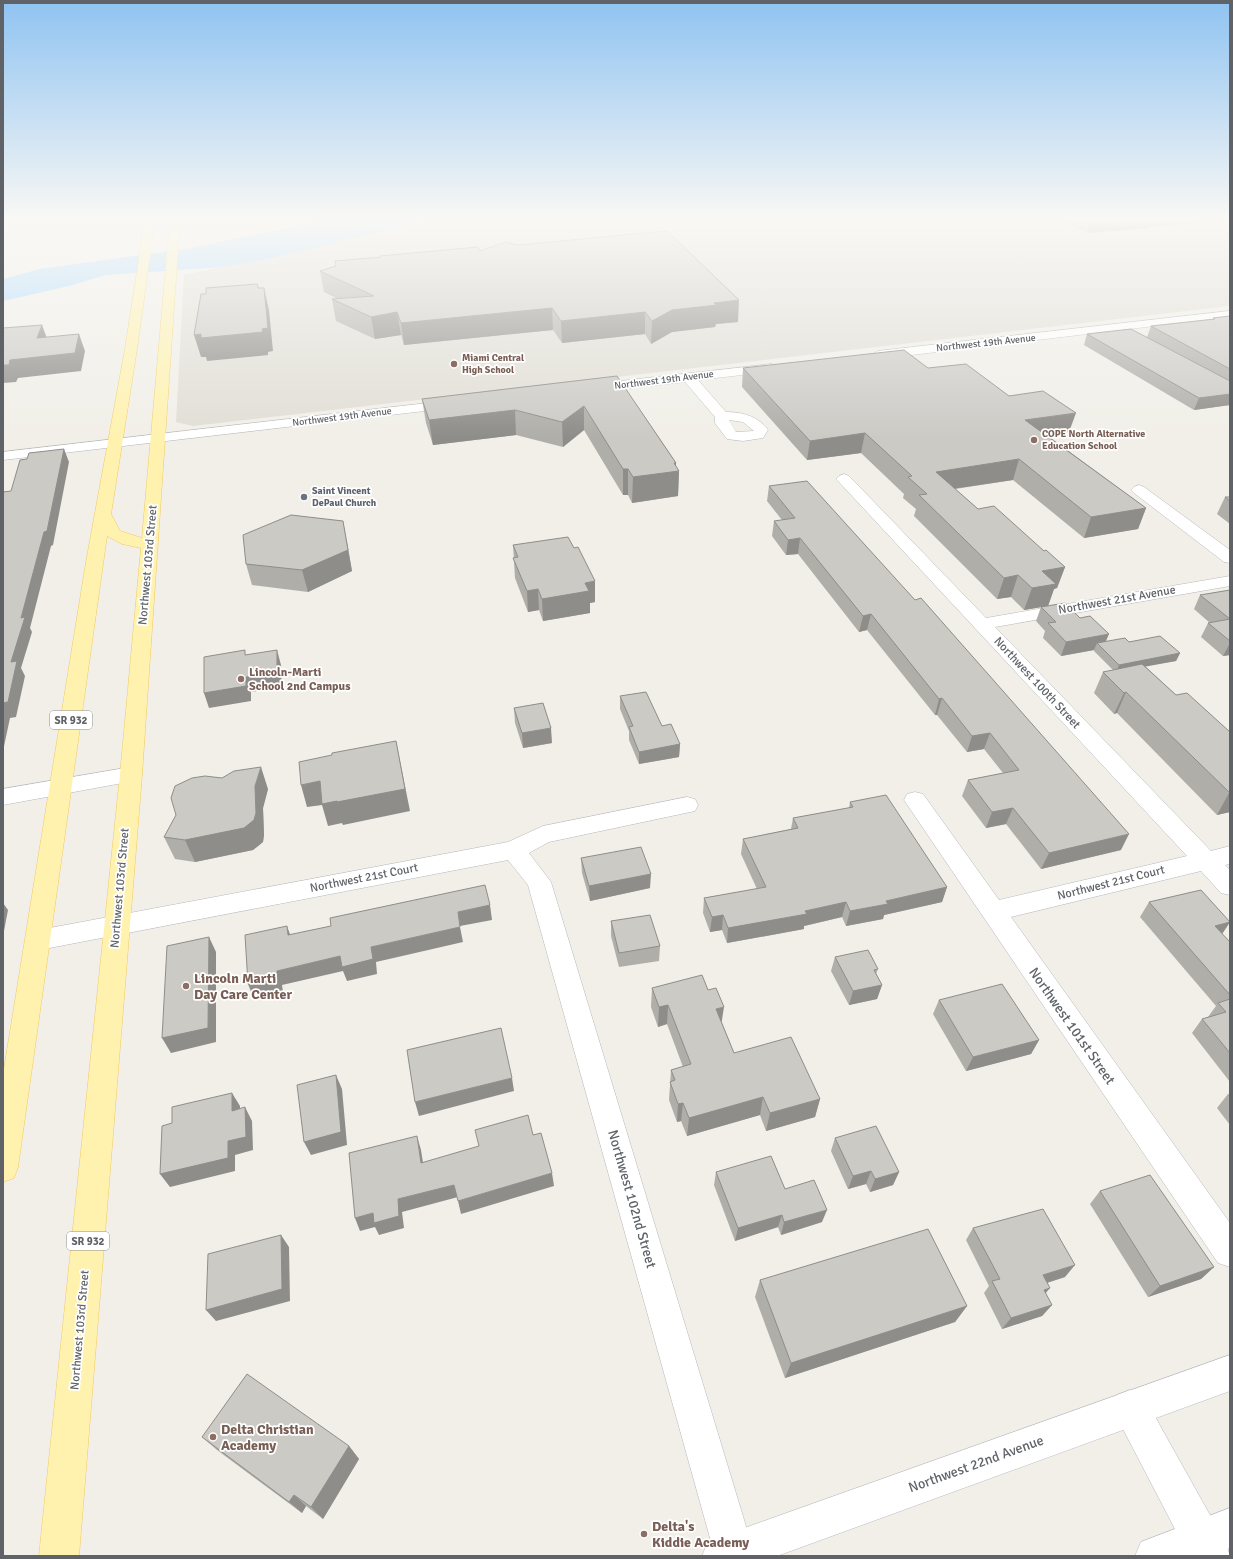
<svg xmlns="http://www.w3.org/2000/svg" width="1233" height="1559" viewBox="0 0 1233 1559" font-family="Signika,sans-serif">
<rect width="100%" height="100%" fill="#f1efe8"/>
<polygon fill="#e1ded6" points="426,220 1230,220 1230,306 193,426 176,422 184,275"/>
<polygon fill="#aadaff" points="327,220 417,220 409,225 264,260 223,267 105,275 69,286 3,301 3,279 40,269 191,248"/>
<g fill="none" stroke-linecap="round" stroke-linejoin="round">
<g stroke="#b5b8bc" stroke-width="1">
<g id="street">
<polygon points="1230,311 1230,317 878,359 872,355 878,351"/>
<path d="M772,364L778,368L776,371L698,380L726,412C742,412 758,416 768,430L763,438L743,441L727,439L715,423V417L685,382L594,392L587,388L594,384ZM729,420L743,422L754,431L736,432Z"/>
<polygon points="454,400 459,401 461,404 459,407 3,460 3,452"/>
<polygon points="844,474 849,476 986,618 1230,576 1230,586 995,627 1211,851 1230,846 1230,864 1225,865 1230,870 1230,895 1221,893 1201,871 1011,917 1230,1223 1230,1267 1218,1263 904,800 907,794 915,792 923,794 999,900 1187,856 839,482 836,479 839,476"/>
<polygon points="1139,485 1144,487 1230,550 1230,563 1224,562 1134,493 1131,490 1134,487"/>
<polygon points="131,767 139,770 142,775 139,780 3,805 3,789"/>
<polygon points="687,797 695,799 698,805 695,811 549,842 529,853 551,882 755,1556 715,1556 528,885 508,860 39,950 30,947 26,940 30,933 39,930 508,842 543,826"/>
<polygon points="1130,1390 1143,1395 1225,1542 1230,1556 1189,1556 1112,1408 1117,1395"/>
</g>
</g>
<g stroke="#b6babf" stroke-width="1">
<g id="secondary">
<polygon points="1230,1355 1230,1391 777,1556 702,1556 708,1542 722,1536"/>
<polygon points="1230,1508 1230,1548 1208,1556 1135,1556 1141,1542"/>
</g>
</g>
<g stroke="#f2c960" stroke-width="1">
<polygon id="primary" points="145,220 155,220 137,349 111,514 120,531 142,538 170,220 180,220 142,775 79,1556 39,1556 120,775 141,548 122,544 107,536 18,1167 14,1178 3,1182 3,1075 86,562 125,349"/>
</g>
<use href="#street" fill="#fff" fill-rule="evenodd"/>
<use href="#secondary" fill="#fff" fill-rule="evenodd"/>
<use href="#primary" fill="#fff2af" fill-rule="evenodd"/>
</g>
<g fill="#afaea9">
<polygon points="1053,220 1226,220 1150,227 1150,228 1087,233 1065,222 1060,223"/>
<polygon points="480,251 738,322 716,324 715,327 672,332 651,344 645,334 562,343 553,330 404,345 401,335 375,339 336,321 332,299 338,299 324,292 320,271 336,266 335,261"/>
<polygon points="1230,316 1230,405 1194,410 1084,345 1087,334 1147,337 1151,326 1213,319 1213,318"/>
<polygon points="743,368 928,368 1009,396 1069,432 1047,435 1146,508 1138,529 1084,538 1013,480 955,489 978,509 1044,551 1065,567 1057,588 1054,589 1048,606 1080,618 1106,642 1129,642 1180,653 1176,661 1145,666 1176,695 1230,732 1230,812 1217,815 1117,713 1114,714 1094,693 1103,672 1113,670 1094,651 1094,650 1061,656 1043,638 1045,631 1036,621 1041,607 1024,610 1011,597 997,599 914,516 916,509 903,498 904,494 861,453 807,460 742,387"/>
<polygon points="617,376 676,463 676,466 679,471 678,496 632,503 628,495 623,495 584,430 563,447 516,435 433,445 426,423 422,399"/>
<polygon points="769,486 1121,850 1041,869 1006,824 986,828 962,796 968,780 1003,773 984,749 967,752 937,715 935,715 867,630 859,632 798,554 786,555 772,536 774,521 782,520 767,501"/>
<polygon points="1225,497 1230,497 1230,524 1217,514"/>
<polygon points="347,542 352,571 308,592 252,585 246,564"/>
<polygon points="513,545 595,602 590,603 590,613 543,621 539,610 528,612 515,578"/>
<polygon points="1230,590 1230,655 1223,656 1201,637 1208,623 1210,623 1194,609 1200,595"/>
<polygon points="620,696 662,726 680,744 679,757 639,764 629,740 629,731 620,709"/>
<polygon points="514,708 552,743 523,748 515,723"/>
<polygon points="268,789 263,808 264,835 263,842 253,850 195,862 175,859 164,837"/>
<polygon points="850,802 947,887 942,902 884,915 883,919 846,926 842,917 804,926 804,929 727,943 722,930 710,932 703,913 704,898 757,889 741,854 743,839 791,829 793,818 849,808"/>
<polygon points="581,858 650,888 590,901 582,873"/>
<polygon points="1149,902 1230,922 1222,934 1230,942 1230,1082 1192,1033 1202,1019 1208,1017 1216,1006 1140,917"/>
<polygon points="611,921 660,946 659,961 619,967 611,936"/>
<polygon points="835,957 878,969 876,974 882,985 877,999 849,1005 831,971"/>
<polygon points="652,988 722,1023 734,1053 820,1099 815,1117 766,1131 760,1115 687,1136 681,1121 677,1122 669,1100 671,1070 683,1067 667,1024 658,1027 651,1007"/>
<polygon points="939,1000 1039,1040 1031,1054 966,1071 933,1014"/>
<polygon points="1228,1094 1230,1094 1230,1125 1217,1108"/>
<polygon points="835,1138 899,1172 893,1185 870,1192 866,1184 848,1189 831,1151"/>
<polygon points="716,1172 785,1189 822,1222 781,1235 778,1227 735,1241 714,1185"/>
<polygon points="1100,1191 1214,1267 1201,1279 1148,1297 1090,1204"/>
<polygon points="973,1228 1065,1277 1047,1283 1045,1293 1052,1305 1042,1316 1002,1329 984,1293 989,1286 966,1240"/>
<polygon points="760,1280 967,1306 955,1322 785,1378 755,1297"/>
<polygon points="202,1437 349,1446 359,1459 323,1519 306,1506 302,1513 217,1450"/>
</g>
<g fill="#8f8d8a">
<polygon points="1060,220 1066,220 1065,222 1060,223"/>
<polygon points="1091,220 1226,220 1150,227 1150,228 1087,233"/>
<polygon points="264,288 269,310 273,351 268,352 268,355 207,361 206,357 201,357 194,335 262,329"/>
<polygon points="739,300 738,322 716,324 715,327 672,332 651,344 652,321 672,310 714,303"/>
<polygon points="552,308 553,330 404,345 401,323"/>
<polygon points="397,312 401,335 375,339 371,317"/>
<polygon points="645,312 645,334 562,343 561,321"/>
<polygon points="42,325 48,341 37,338"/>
<polygon points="79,334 85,351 81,371 18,378 16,382 3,383 3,365 10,360"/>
<polygon points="1230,394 1230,405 1194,410 1199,398"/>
<polygon points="584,406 584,430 563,447 562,422"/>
<polygon points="515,410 516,435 433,445 429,420"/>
<polygon points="1076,413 1069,432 1020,439 1025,420"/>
<polygon points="865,433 861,453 807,460 810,441"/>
<polygon points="64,449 69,462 53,545 51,546 30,628 32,632 21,668 25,676 16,717 10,718 3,751 3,703 11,662 21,618"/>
<polygon points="1019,459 1013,480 931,492 936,472"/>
<polygon points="674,463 676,463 676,471 679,471 678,496 632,503 633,477"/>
<rect x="623" y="469" width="5" height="26"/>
<polygon points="1146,508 1138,529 1084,538 1091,517"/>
<polygon points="343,521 352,571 308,592 302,570"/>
<polygon points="800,538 798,554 786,555 788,540"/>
<polygon points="1065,567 1057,588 1054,589 1048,606 1024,610 1032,588 1042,571"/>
<polygon points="1018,575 1011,597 997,599 1004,578"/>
<polygon points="595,581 595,602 590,603 590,613 543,621 542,599 585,583"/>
<polygon points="538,589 539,610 528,612 527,591"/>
<polygon points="871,614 867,630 859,632 863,616"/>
<polygon points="1109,634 1103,648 1097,643 1094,650 1061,656 1066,642"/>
<polygon points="1230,643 1230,655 1223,656"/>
<polygon points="277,650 281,665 282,687 251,692 251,701 209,708 204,693 246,677"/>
<polygon points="1180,653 1176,661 1116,672 1119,665"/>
<polygon points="1126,692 1117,713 1114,714 1124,693"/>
<polygon points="942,698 937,715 935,715 939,699"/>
<polygon points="551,728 552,743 523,748 522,733"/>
<polygon points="990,733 984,749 967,752 972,736"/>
<polygon points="396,741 410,811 343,825 342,823 328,826 322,805 307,807 301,785 320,781"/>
<polygon points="680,744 679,757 639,764 639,752"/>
<polygon points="261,767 268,789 263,808 264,835 263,842 253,850 195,862 185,840 255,786"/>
<polygon points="1229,793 1230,793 1230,812 1217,815"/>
<polygon points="1013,808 1006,824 986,828 992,812"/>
<polygon points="1129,834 1121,850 1041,869 1049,853"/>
<polygon points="651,874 650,888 590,901 589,886"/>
<polygon points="947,887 942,902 884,915 883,919 846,926 850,911 886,901"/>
<polygon points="846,902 842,917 804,926 804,929 727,943 728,928"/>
<polygon points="3,903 8,910 3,936"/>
<polygon points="490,905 492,920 460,926 458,912"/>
<polygon points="723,915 722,930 710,932 712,917"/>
<polygon points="1230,922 1220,937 1215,926"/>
<polygon points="287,926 292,940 288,935"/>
<polygon points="460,927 463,942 376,962 377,974 347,981 343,971 282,985 283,992 254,999 248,984 277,971 340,956 371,947"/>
<polygon points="209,937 216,952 216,1042 171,1053 162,1038"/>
<polygon points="882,985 877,999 849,1005 853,991"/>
<polygon points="668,1005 667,1024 658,1027 659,1007"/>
<polygon points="724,1007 721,1026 716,1009"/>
<polygon points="1039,1040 1031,1054 966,1071 973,1057"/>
<polygon points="336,1075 342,1089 347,1145 311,1155 304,1142"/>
<polygon points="512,1078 514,1091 419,1116 415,1102"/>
<polygon points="232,1093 240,1106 240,1124 232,1111"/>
<polygon points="763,1097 760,1115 687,1136 689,1118"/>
<polygon points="820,1099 815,1117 766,1131 770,1113"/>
<polygon points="683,1103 681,1121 677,1122 678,1104"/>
<polygon points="245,1107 252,1121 253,1150 235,1155 235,1171 170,1187 160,1174 228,1141"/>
<polygon points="417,1136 421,1150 425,1176 421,1163"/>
<polygon points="871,1171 866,1184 848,1189 853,1176"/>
<polygon points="899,1172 893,1185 870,1192 875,1179"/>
<polygon points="552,1173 554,1186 461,1214 458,1201"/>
<polygon points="454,1185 458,1197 402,1212 404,1228 379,1235 375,1227 360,1231 355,1218 373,1213 398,1199"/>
<polygon points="827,1210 822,1222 781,1235 784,1222"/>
<polygon points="782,1215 778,1227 735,1241 738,1228"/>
<polygon points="281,1235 289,1247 290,1301 216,1321 206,1310"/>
<polygon points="1075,1265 1065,1277 1033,1287 1043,1275"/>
<polygon points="1214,1267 1201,1279 1148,1297 1160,1286"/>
<polygon points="1050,1288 1040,1300 1044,1290"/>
<polygon points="1052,1305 1042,1316 1002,1329 1011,1318"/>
<polygon points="967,1306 955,1322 785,1378 791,1363"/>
<polygon points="349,1446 359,1459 323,1519 311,1507"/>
<polygon points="294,1495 306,1506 302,1513 289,1502"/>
</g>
<g fill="#cccac5" stroke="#8f8d8a">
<polygon points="667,231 739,300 714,303 717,305 672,310 652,321 645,312 561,321 552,308 401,323 397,312 371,317 332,299 374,296 320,271 336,266 335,261 381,257 380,256 478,247 480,251 506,242 518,245"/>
<polygon points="257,284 258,288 264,288 268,328 262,329 263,332 201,338 201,334 194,335 201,294 206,294 206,288"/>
<polygon points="1230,316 1230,369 1151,326 1215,319 1213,318"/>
<polygon points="42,325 37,338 79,334 75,353 10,360 9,365 3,365 3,328"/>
<polygon points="1131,329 1230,381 1230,394 1199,398 1087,334"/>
<polygon points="904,350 928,368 966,364 1009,396 1043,391 1076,413 1025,420 1146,508 1091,517 1019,459 936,472 978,509 994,506 1044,551 1046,550 1065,567 1042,571 1056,584 1032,588 1018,575 1004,578 919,495 927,494 908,477 912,476 865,433 810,441 743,368"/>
<polygon points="617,376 676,463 674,463 679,471 633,477 628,469 623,469 584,406 562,422 515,410 429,420 422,399"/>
<polygon points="64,449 47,531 44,532 21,618 25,617 11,662 17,661 8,702 3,703 3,492 11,491 20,460 27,459 29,453"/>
<polygon points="807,481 915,600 921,598 1129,834 1049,853 1013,808 992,812 968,780 1019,770 990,733 972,736 942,698 939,699 871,614 863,616 800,538 788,540 774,521 795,518 769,486"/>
<polygon points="1225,497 1230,497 1230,501"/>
<polygon points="291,515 343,521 348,550 302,570 246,564 243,535"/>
<polygon points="568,537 574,548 578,547 595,581 585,583 589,591 542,599 538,589 527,591 513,558 518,557 513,545"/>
<polygon points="1230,590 1230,619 1200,595"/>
<polygon points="1065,603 1080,618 1090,616 1109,634 1066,642 1048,623 1056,622 1041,607"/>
<polygon points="1230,619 1230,641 1208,623"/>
<polygon points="1160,636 1180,653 1119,665 1097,643 1125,638 1129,642"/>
<polygon points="245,650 245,655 277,650 277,672 246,677 246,686 204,693 204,657"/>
<polygon points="1142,664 1176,695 1187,693 1230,732 1230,793 1126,692 1124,693 1103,672"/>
<polygon points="646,692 662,726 671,724 680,744 639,752 629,727 633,726 620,696"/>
<polygon points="543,703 551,728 522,733 514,708"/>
<polygon points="396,741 405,789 337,802 337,801 322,804 320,781 301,785 299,762 332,755 332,753"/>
<polygon points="261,767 255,786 256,813 254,820 244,828 185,840 164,837 176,815 171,798 175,786 192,778 205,776 222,778 234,771"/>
<polygon points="886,795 947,887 886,901 888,904 850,911 846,902 805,911 807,914 728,928 723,915 712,917 704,898 766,887 743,839 798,828 793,818 853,807 850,802"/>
<polygon points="641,847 651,874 589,886 581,858"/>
<polygon points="485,885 490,905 458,912 460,927 371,947 373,959 342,967 340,956 277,971 277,978 248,984 245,935 287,926 288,935 331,926 330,918"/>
<polygon points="1201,890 1230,922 1215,926 1230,942 1230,995 1149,902"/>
<polygon points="650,915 660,946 619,953 611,921"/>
<polygon points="209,937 208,1028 162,1038 167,946"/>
<polygon points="868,950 878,969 874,970 882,985 853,991 835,957"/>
<polygon points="702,975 708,990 716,988 724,1007 716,1009 734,1053 791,1037 820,1099 770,1113 763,1097 689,1118 683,1103 678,1104 670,1082 675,1080 671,1070 691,1064 668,1005 659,1007 652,988"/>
<polygon points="1002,984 1039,1040 973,1057 939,1000"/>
<polygon points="1230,999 1230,1053 1202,1019 1226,1012 1218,1003"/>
<polygon points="501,1028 512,1078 415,1102 407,1050"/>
<polygon points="336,1075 341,1132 304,1142 297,1085"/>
<polygon points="232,1093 232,1111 245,1107 246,1137 228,1141 228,1158 160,1174 162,1126 172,1123 172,1107"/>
<polygon points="528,1115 533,1135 541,1133 552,1173 458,1201 454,1185 398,1199 399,1216 374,1223 373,1213 355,1218 349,1153 417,1136 421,1163 479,1146 475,1130"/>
<polygon points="876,1126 899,1172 875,1179 871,1171 853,1176 835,1138"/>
<polygon points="771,1156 785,1189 814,1180 827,1210 784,1222 782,1215 738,1228 716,1172"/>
<polygon points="1150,1175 1214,1267 1160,1286 1100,1191"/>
<polygon points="1043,1209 1075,1265 1043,1275 1050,1288 1044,1290 1052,1305 1011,1318 992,1281 1000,1279 973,1228"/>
<polygon points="928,1229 967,1306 791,1363 760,1280"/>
<polygon points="281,1235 282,1289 206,1310 208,1254"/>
<polygon points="247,1374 349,1446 311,1507 294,1495 289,1502 202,1437"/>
</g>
<linearGradient id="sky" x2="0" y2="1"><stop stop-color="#8fc3f1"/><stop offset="0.5" stop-color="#f9f8f5"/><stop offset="1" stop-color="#f9f8f5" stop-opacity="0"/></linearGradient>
<rect width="1233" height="438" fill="url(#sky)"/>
<g fill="#8d6e63" stroke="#fff" stroke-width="1.5">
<circle cx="454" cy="364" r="4"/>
<circle cx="1034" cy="440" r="4"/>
<circle cx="241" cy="679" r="4"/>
<circle cx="186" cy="986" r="4"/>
<circle cx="213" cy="1437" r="4"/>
<circle cx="644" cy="1534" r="4"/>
</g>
<circle fill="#6b7280" stroke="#fff" stroke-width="1.5" cx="304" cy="497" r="4"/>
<g text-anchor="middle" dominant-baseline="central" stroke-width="3.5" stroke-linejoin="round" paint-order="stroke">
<g font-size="10" fill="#5f6368" stroke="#fff">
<text transform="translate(986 343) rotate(-6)">Northwest 19th Avenue</text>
<text transform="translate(664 380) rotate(-7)">Northwest 19th Avenue</text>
<text transform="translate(342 417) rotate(-7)">Northwest 19th Avenue</text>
</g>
<g font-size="10" font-weight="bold" fill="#785e54" stroke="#fff" text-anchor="start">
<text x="462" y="358">Miami Central<tspan x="462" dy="12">High School</tspan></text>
<text x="1042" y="434">COPE North Alternative<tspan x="1042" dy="12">Education School</tspan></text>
</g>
<g font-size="10" font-weight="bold" fill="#5b616d" stroke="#fff" text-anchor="start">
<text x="312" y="491">Saint Vincent<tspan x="312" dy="12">DePaul Church</tspan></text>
</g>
<g fill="#fff" stroke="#8f9295" stroke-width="1">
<rect x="50" y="711" width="42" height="18" rx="3"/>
<rect x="67" y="1232" width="42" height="18" rx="3"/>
</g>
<g font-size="11" font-weight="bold" fill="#5f6368">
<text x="71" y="720">SR 932</text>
<text x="88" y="1241">SR 932</text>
</g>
<g font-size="12" fill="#5f6368" stroke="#fff">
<text transform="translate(148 565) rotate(-85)">Northwest 103rd Street</text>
<text transform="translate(1117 600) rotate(-10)">Northwest 21st Avenue</text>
<text transform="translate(1037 683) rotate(47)">Northwest 100th Street</text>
<text transform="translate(364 878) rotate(-11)">Northwest 21st Court</text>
<text transform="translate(1111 883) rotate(-14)">Northwest 21st Court</text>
<text transform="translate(120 888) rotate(-85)">Northwest 103rd Street</text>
<text transform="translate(80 1330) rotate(-85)">Northwest 103rd Street</text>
</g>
<g font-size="12" font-weight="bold" fill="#785e54" stroke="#fff" text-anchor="start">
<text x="249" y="672">Lincoln-Marti<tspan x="249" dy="14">School 2nd Campus</tspan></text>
</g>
<g font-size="14" font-weight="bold" fill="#785e54" stroke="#fff" text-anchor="start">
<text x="194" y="978">Lincoln Marti<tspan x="194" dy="16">Day Care Center</tspan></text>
<text x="221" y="1429">Delta Christian<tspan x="221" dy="16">Academy</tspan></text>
<text x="652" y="1526">Delta's<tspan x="652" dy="16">Kiddie Academy</tspan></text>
</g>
<g font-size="14" fill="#5f6368" stroke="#fff">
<text transform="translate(1072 1026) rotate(55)">Northwest 101st Street</text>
<text transform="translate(632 1199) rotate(74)">Northwest 102nd Street</text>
<text transform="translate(976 1464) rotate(-20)">Northwest 22nd Avenue</text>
</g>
</g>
<rect width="1233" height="1559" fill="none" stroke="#5f6368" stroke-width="8"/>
</svg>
